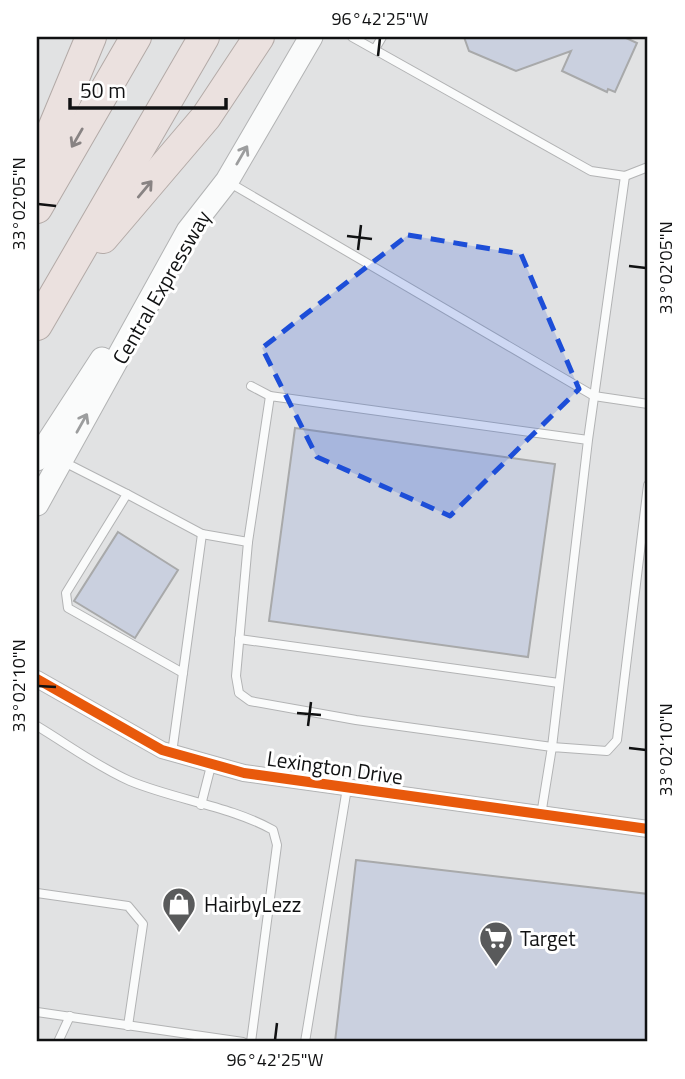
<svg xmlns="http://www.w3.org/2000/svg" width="685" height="1079" viewBox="0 0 685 1079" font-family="'Titillium Web',sans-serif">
<rect width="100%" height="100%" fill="#e1e2e3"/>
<g fill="#cad0df" stroke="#a8a9aa" stroke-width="2">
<polygon points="464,37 624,37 637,43 615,92 608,89 607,92 562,71 571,51 516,71 469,51"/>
<polygon points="295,428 555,464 528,657 269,621"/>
<polygon points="118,532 178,570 135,638 74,601"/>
<polygon points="356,860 648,894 648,1042 335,1042"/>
</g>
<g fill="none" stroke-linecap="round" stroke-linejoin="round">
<g stroke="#b2b3b4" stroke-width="10">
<g id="service">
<polyline points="352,37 591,171 625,176 648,167"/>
<polyline points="375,49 382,37"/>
<polyline points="230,183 594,396 648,404"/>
<polyline points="251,386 270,396"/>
<polyline points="588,440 270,396 248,542 236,676 239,693 250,701 356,720 552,747 588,440 625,176"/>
<polyline points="64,462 127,494"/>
<polyline points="239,639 559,683"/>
<polyline points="183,673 68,608 66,593 127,494 202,534 248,542"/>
<path d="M37,726C67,744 98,767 130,781C176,800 230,806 273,830L277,845L251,1042"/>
<polyline points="172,753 202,534"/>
<polyline points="201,805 211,766"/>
<polyline points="541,815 552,747 607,751 617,740 648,485"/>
<polyline points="37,893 128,906 143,924 128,1026"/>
<polyline points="37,1012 243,1042"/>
<polyline points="58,1042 70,1016"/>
<polyline points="305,1042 347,788"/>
</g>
</g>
<g stroke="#b2b3b4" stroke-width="18">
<polyline id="minor" points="37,679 162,750 244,773 648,829"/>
</g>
<g stroke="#b2b3b4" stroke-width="25">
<g id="secondary">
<polyline points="37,459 102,359"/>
<polyline points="37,504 188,231 227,181 311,37"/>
</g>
</g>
<g stroke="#b3aaa7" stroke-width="32">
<g id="motorway">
<polyline points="37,167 91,37"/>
<polyline points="37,208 136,37"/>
<polyline points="103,238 206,117 259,37"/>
<polyline points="37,325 204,37"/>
</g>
</g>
<use href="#service" stroke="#fafbfb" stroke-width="8"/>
<use href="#minor" stroke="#fafbfb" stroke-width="16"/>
<use href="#secondary" stroke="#fafbfb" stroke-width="23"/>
<use href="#motorway" stroke="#ebe1df" stroke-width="30"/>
<g stroke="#fff" stroke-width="15">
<polyline id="cycleway" points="37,679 162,750 244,773 648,829"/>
</g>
<use href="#cycleway" stroke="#e8590c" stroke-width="10"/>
</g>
<defs><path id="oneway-shaft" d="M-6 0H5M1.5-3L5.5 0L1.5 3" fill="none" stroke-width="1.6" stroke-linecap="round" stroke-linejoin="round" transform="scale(1.75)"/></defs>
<g stroke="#888383">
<use href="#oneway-shaft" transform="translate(77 138) rotate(120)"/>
<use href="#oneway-shaft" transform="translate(145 189) rotate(-50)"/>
</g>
<g stroke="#9c9d9e">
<use href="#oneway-shaft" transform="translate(242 155) rotate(-60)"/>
<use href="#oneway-shaft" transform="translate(82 423) rotate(-61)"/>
</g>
<path fill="#1d4ed8" fill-opacity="0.2" stroke="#1d4ed8" stroke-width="5" stroke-dasharray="14 9" stroke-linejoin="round" d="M408,235L521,254L579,389L450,516L317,457L262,348Z"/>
<path fill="none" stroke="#101112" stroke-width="2.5" d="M378,56L380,38M38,204L56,206M347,236L372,239M358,250L361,225M629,266L646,268M38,686L56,687M297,713L321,715M308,726L311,702M629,748L646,750M275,1040L277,1023"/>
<defs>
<g id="shop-pin" transform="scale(1.75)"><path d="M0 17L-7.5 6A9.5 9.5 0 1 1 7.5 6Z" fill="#595a5b" stroke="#fff"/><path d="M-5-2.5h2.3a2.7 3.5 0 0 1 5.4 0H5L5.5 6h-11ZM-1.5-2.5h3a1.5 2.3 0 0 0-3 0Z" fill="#fff"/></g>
<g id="supermarket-pin" transform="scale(1.75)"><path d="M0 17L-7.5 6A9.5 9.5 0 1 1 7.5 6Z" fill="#595a5b" stroke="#fff"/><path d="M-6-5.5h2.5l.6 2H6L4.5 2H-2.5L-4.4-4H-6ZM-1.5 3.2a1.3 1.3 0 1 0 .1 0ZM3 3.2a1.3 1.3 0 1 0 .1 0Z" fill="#fff"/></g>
</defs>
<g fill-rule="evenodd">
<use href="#shop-pin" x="179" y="904"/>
<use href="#supermarket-pin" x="496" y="938"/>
</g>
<g text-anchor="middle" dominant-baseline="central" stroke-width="6" stroke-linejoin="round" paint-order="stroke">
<g font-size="21" fill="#101112" stroke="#fff">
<text transform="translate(161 287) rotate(-60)">Central Expressway</text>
<text transform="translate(335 767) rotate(8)">Lexington Drive</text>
</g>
<g font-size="21" fill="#101112" stroke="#fff" text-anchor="start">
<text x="204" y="904">HairbyLezz</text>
<text x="520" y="938">Target</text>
</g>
</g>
<rect width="685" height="1079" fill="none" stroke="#ffffff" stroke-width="77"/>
<path d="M70 98v10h156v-10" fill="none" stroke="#101112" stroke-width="3.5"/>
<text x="80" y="98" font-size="21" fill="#101112" stroke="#ffffff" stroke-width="5" paint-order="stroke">50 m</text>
<rect x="38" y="38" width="608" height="1002" fill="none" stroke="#101112" stroke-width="2.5"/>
<g font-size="18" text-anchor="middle" fill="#101112">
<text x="380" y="25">96°42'25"W</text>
<text transform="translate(19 204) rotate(-90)" y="6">33°02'05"N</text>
<text transform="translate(666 268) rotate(-90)" y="6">33°02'05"N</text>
<text transform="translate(19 686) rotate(-90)" y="6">33°02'10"N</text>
<text transform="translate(666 750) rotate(-90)" y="6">33°02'10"N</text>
<text x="275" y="1066">96°42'25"W</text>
</g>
</svg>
